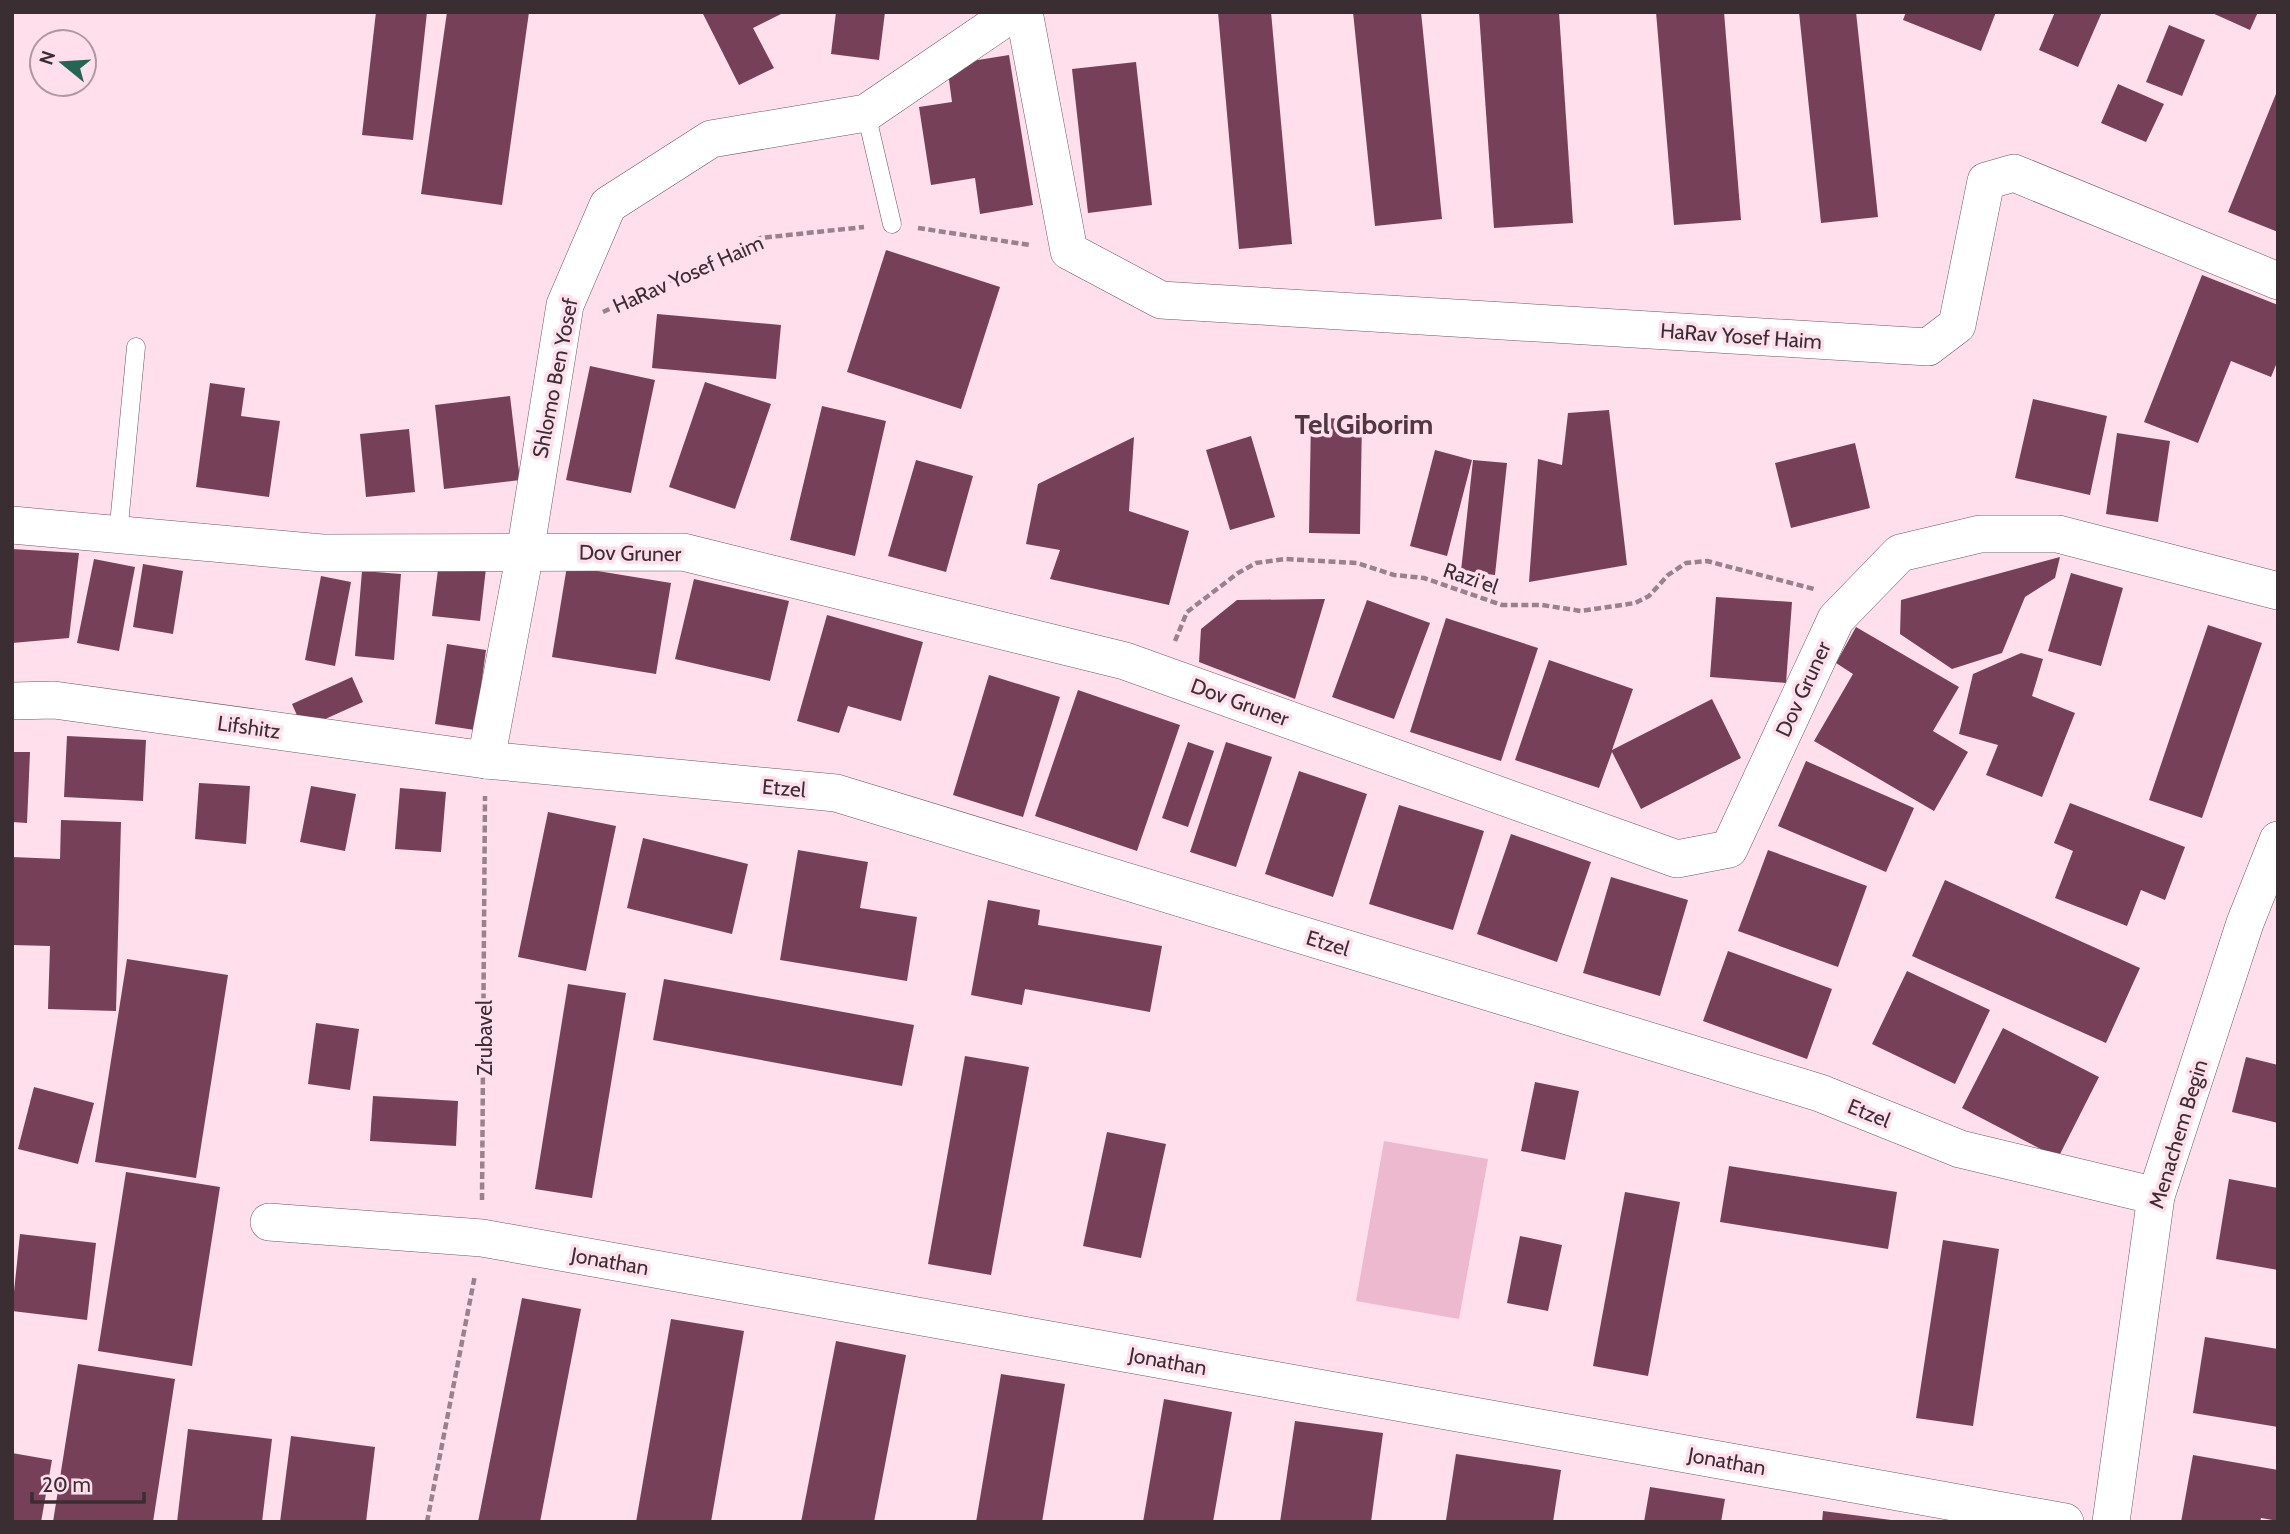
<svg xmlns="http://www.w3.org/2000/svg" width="2290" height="1534" viewBox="0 0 2290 1534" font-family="Cabin,sans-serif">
<rect width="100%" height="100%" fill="#fedfeb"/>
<polygon fill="#ecb9ce" points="1384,1141 1488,1159 1459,1319 1356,1301"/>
<g fill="#774059">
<polygon points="376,12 427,12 413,140 362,135"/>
<polygon points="447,12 529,12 502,205 421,194"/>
<polygon points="702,12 785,12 753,28 774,68 739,85"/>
<polygon points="836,12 885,12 879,60 831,54"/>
<polygon points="1218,12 1271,12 1292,244 1239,249"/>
<polygon points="1353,12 1421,12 1442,219 1375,226"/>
<polygon points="1479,12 1559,12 1573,223 1494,228"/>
<polygon points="1656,12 1724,12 1741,220 1674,225"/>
<polygon points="1799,12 1856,12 1878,217 1821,223"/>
<polygon points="1906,12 1996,12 1981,51 1903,20"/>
<polygon points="2055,12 2102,12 2078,67 2039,50"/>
<polygon points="2210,12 2258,12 2250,30"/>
<polygon points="2169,25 2205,40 2182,96 2146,82"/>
<polygon points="1009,55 1033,205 980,214 975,178 931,185 919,107 952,102 947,65"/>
<polygon points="1136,62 1152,205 1088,213 1072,69"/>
<polygon points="2118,84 2164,104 2146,142 2101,123"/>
<polygon points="2278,89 2278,232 2228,212"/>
<polygon points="886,250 1000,287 961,409 847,372"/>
<polygon points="2202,275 2278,305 2278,360 2271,377 2231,361 2198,443 2144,422"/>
<polygon points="657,314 781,325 776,379 652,368"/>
<polygon points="590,366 655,380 631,493 566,480"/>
<polygon points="705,382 771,404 735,509 669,487"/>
<polygon points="210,383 245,388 241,416 280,421 269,497 196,487"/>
<polygon points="510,396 520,480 444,489 435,405"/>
<polygon points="2033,399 2107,416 2090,495 2015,478"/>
<polygon points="822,406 886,421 855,556 790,540"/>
<polygon points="1609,410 1627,565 1529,582 1538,459 1562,465 1568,413"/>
<polygon points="1311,418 1362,419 1360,534 1309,533"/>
<polygon points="409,429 415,492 366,497 360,434"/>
<polygon points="2117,433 2170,441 2158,522 2106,514"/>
<polygon points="1251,436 1275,517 1230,530 1206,450"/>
<polygon points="1134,437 1129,511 1189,531 1169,605 1050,579 1060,550 1026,544 1038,484"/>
<polygon points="1855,443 1870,508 1791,528 1775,463"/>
<polygon points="1435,450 1472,460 1447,556 1410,546"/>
<polygon points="916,460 973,476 946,572 888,556"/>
<polygon points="1473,460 1507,463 1495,575 1461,571"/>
<polygon points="12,549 79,553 69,638 12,643"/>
<polygon points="2060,557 2055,578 2025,597 2002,653 1952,669 1900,634 1901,600"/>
<polygon points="94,559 135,567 119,651 77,643"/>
<polygon points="439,562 486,568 480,621 432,616"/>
<polygon points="143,564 183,571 173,634 133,627"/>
<polygon points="567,566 671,583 656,674 552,657"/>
<polygon points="362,571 401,574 394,660 355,656"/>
<polygon points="2071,573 2123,588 2101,666 2048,651"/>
<polygon points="321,576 351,582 335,666 305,660"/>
<polygon points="694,579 789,601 770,681 675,659"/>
<polygon points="1716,597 1792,602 1786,683 1710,677"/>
<polygon points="1325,599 1295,699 1199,662 1201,629 1237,600"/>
<polygon points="1367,600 1430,623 1394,719 1332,697"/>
<polygon points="827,615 923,642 901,721 848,706 839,733 797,721"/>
<polygon points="1446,618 1538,648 1501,761 1410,732"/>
<polygon points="2208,625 2262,643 2202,818 2149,800"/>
<polygon points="1856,627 1959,687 1933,731 1968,752 1934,811 1814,741 1853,674 1836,663"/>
<polygon points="447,644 486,650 475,730 435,724"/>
<polygon points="2021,653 2043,659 2032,696 2075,713 2042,797 1986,775 1998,745 1959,734 1973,674"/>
<polygon points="1549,660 1633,689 1612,750 1712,699 1741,758 1641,809 1612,752 1599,788 1515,760"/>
<polygon points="989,675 1060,697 1023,817 953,795"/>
<polygon points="352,677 363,702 303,729 292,704"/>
<polygon points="1078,690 1180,725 1137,851 1035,816"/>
<polygon points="67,736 146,740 143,801 64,797"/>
<polygon points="1188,742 1214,751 1188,827 1162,818"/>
<polygon points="1226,742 1272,757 1236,867 1190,852"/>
<polygon points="12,752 30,752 27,823 12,822"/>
<polygon points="1806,761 1914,808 1886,872 1778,826"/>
<polygon points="1299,771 1367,794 1333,897 1265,874"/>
<polygon points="199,783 250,786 246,844 195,839"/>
<polygon points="311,786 356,794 345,851 300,842"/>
<polygon points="400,788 446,792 441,852 395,849"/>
<polygon points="2070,803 2185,847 2165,900 2141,890 2127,926 2055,898 2073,851 2054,843"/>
<polygon points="1399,805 1484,831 1453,930 1369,904"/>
<polygon points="548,812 616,826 586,971 518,957"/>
<polygon points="61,820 121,822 116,1011 48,1009 50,946 12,945 12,857 60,859"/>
<polygon points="1511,834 1591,862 1557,962 1477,934"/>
<polygon points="643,838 748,864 732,934 627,908"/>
<polygon points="798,850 868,862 860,908 917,917 907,981 780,960"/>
<polygon points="1768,850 1867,886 1838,967 1738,931"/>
<polygon points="1611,877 1688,900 1660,996 1583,973"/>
<polygon points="1945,880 2140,968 2106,1043 1912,956"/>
<polygon points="988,900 1040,910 1038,925 1162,946 1150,1012 1025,989 1022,1005 971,995"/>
<polygon points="1728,951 1832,989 1807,1059 1703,1021"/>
<polygon points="127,959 228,975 196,1178 95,1162"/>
<polygon points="1907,971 1990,1010 1955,1084 1872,1044"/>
<polygon points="664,979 914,1025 902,1086 653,1040"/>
<polygon points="568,984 626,993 592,1198 535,1189"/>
<polygon points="316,1023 359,1029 350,1090 308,1084"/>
<polygon points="2003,1028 2099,1077 2058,1158 1962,1108"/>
<polygon points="965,1056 1029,1067 991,1275 928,1264"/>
<polygon points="2246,1057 2278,1065 2278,1123 2232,1112"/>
<polygon points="1535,1082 1579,1091 1565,1160 1521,1151"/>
<polygon points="34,1087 94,1103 78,1164 18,1149"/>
<polygon points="373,1096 458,1101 456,1146 370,1141"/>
<polygon points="1107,1132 1166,1144 1141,1258 1083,1246"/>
<polygon points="1729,1166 1897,1192 1888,1249 1720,1222"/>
<polygon points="126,1172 220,1187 192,1366 98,1351"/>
<polygon points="2229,1179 2278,1188 2278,1270 2216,1259"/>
<polygon points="1625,1192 1680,1202 1648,1376 1593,1366"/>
<polygon points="20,1234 96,1243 87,1320 12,1311"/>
<polygon points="1520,1236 1562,1245 1548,1311 1507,1303"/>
<polygon points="1943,1240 1999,1249 1973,1426 1916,1418"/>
<polygon points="522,1298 581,1309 540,1522 478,1522"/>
<polygon points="671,1319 744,1331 711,1522 636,1522"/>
<polygon points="2205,1337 2278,1349 2278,1427 2193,1413"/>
<polygon points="836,1341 906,1355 874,1522 801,1522"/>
<polygon points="78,1364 175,1379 153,1522 53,1522"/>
<polygon points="1001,1374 1065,1384 1042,1522 976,1522"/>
<polygon points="1164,1399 1232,1412 1213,1522 1143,1522"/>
<polygon points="1295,1421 1383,1433 1371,1522 1280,1522"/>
<polygon points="188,1429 272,1439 262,1522 177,1522"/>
<polygon points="291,1436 375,1447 366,1522 280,1522"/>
<polygon points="12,1453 52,1460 41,1522 12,1522"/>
<polygon points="1456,1454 1561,1470 1553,1522 1446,1520"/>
<polygon points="2193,1455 2278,1470 2278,1521 2261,1518 2260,1522 2181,1522"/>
<polygon points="1650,1487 1725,1499 1721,1522 1644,1522"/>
<polygon points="1823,1511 1891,1520 1890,1522 1822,1522"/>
</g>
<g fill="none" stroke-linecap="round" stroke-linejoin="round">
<g stroke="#705661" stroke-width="19">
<g id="service">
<polyline points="866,113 892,224"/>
<polyline points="118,535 136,347"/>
</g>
</g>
<g stroke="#705661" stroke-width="38">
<g id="minor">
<polyline points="1024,12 1069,251 1161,300 1928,347 1957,325 1986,181 2014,173 2278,281"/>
<polyline points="12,525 322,553 683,552 1125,661 1677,859 1729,849 1836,619 1900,553 1980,534 2058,534 2278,591"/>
<polyline points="12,701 54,700 486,760 836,793 1820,1093 1960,1149 2156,1196"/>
<polyline points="486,760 525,553 565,305 608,205 711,139 866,113 1014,12"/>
<polyline points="269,1222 482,1238 2065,1522"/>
<polyline points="2111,1522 2156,1196 2245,923 2278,840"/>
</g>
</g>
<g stroke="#98838c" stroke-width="4.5" stroke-dasharray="7 3.5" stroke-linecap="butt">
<polyline points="918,228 1030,245"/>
<polyline points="603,312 760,238 864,227"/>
<polyline points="1175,641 1187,612 1238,573 1256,563 1285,559 1357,563 1394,575 1424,578 1502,605 1542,605 1581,611 1635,603 1649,596 1668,575 1686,563 1707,561 1814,589"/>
<polyline points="482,1200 485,796"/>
<polyline points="427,1522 475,1275"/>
</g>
<use href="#service" stroke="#fff" stroke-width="18"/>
<use href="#minor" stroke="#fff" stroke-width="37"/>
</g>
<g text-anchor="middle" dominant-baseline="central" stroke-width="7" stroke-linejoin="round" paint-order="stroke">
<g font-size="21" fill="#3a2e33" stroke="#fedfeb">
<text transform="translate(688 274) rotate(-24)">HaRav Yosef Haim</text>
<text transform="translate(1741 336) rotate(4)">HaRav Yosef Haim</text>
<text transform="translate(555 378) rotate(-79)">Shlomo Ben Yosef</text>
<text transform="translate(630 553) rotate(1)">Dov Gruner</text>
<text transform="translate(1471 578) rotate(19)">Razi'el</text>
<text transform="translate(1803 689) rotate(-65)">Dov Gruner</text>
<text transform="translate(1240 702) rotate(20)">Dov Gruner</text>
<text transform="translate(249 727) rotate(8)">Lifshitz</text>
<text transform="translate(784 788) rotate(5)">Etzel</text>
<text transform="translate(1328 943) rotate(17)">Etzel</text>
<text transform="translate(484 1038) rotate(-90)">Zrubavel</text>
<text transform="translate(1869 1113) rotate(22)">Etzel</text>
<text transform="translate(2178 1134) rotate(-73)">Menachem Begin</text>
<text transform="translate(610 1261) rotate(10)">Jonathan</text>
<text transform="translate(1168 1361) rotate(10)">Jonathan</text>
<text transform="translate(1727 1461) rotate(10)">Jonathan</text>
</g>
<g font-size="28" font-weight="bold" fill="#503842" stroke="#fedfeb">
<text x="1364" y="424">Tel Giborim</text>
</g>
</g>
<rect width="2290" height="1534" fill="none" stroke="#3a2e33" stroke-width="28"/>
<g transform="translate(63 63) rotate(288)"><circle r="33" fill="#fedfeb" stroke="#b098a1" stroke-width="2"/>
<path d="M0-5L12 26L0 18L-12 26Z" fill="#256553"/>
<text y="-10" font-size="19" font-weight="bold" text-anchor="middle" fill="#3a2e33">N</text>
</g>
<path d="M32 1492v10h112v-10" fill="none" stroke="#3a2e33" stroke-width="3.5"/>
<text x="42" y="1492" font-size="21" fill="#3a2e33" stroke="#fedfeb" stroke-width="5" paint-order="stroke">20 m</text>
</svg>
